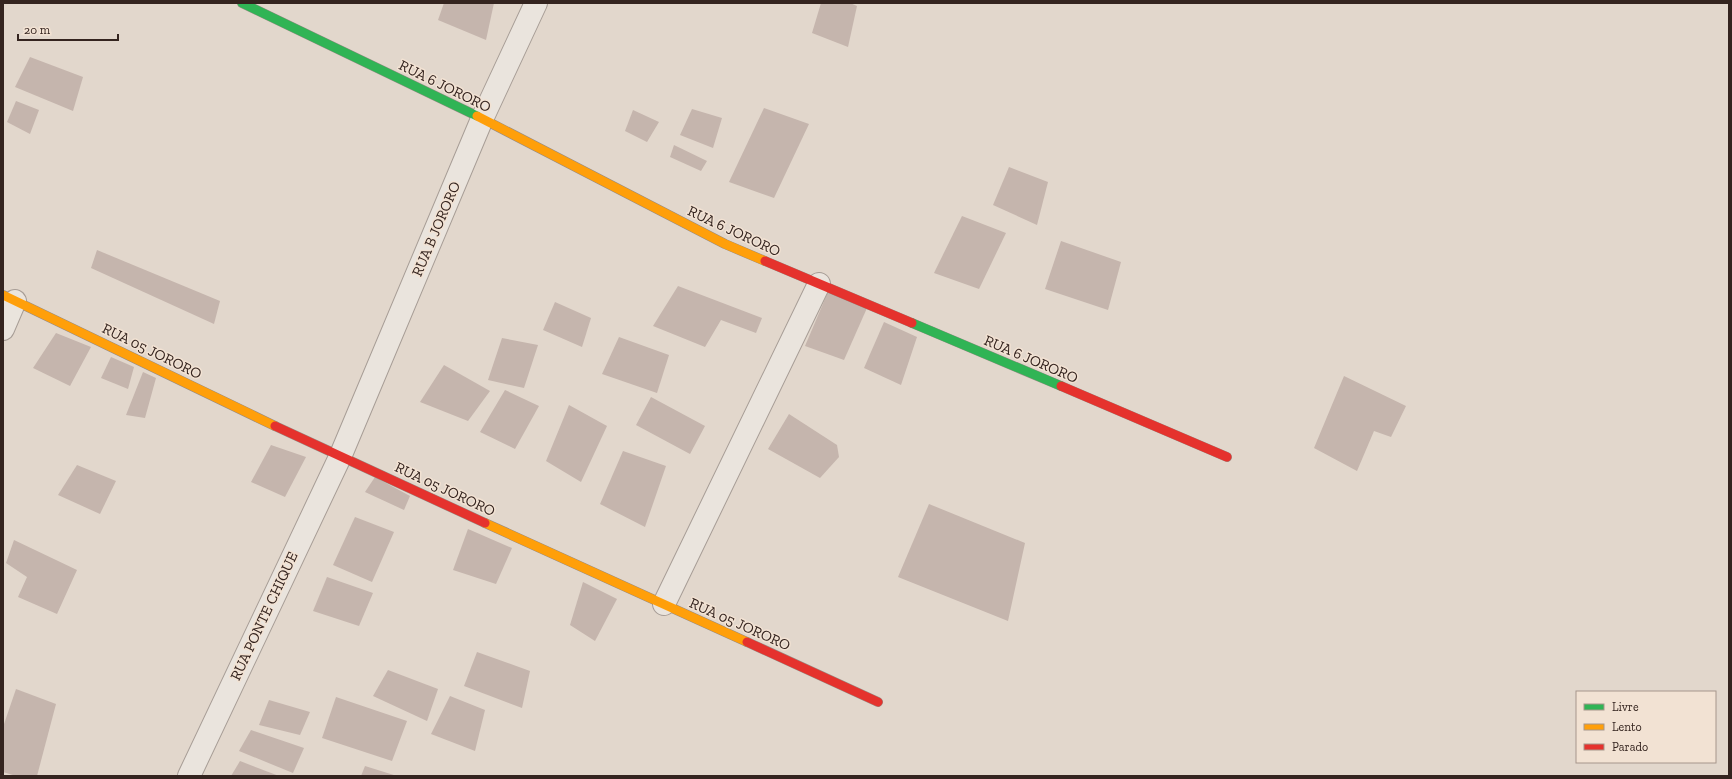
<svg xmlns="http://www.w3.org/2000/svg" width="1732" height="779" viewBox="0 0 1732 779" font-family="'Zilla Slab',serif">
<rect width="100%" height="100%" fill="#e2d7cc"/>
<g fill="#c5b5ad">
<polygon points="444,3 494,3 486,40 438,20"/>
<polygon points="821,3 850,3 857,6 848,47 812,33"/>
<polygon points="30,57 83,77 73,111 15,87"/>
<polygon points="16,101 39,110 30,134 7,122"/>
<polygon points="764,108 809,124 774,198 729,182"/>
<polygon points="692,109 722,118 713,148 680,135"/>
<polygon points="633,110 659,122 647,142 625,131"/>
<polygon points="674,145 707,161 701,171 670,157"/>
<polygon points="1009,167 1048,182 1037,225 993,205"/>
<polygon points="962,216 1006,233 979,289 934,273"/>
<polygon points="1061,241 1121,262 1108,310 1045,289"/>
<polygon points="97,250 220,301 214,324 91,268"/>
<polygon points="678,286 762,318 756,333 721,320 705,347 653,326"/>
<polygon points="828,292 867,308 844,360 805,346"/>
<polygon points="555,302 591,318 582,347 543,330"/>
<polygon points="884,322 917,337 901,385 864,368"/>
<polygon points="56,333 91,347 70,386 33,368"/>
<polygon points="619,337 669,355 657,393 602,374"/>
<polygon points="502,338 538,345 524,388 488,380"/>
<polygon points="111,357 134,367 128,389 101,378"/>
<polygon points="444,365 490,391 468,421 420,402"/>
<polygon points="143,372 156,378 145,418 126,415"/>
<polygon points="1344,376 1406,406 1391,437 1374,431 1357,471 1314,448"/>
<polygon points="505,390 539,406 515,449 480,432"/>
<polygon points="651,397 705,426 690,454 636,425"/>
<polygon points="569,405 607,426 581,482 546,461"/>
<polygon points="789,414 837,445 839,457 820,478 768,449"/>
<polygon points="271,445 306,457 285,497 251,482"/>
<polygon points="623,451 666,466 645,527 600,504"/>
<polygon points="77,465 116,481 100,514 58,495"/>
<polygon points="375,477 410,496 404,510 365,492"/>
<polygon points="929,504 1025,543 1008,621 898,577"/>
<polygon points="355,517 394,532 372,582 333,565"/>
<polygon points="468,529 512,548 496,584 453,570"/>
<polygon points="14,540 77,570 57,614 18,597 27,577 6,563"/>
<polygon points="327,577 373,593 359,626 313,611"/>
<polygon points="583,582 617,599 595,641 570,625"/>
<polygon points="477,652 530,671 522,708 464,686"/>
<polygon points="388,670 438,689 427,721 373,696"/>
<polygon points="16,689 56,704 37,776 16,776 3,772 3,727"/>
<polygon points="450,696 485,710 475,751 431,734"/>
<polygon points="336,697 407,721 392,761 322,738"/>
<polygon points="269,700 310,712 300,735 259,725"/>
<polygon points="251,730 304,748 293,773 239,751"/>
<polygon points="240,761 279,776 231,776"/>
<polygon points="365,766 397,776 361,776"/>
</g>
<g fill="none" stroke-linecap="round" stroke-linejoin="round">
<g stroke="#a79d96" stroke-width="24">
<g id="street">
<polyline points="3,329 15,301"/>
<polyline points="664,604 819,284"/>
<polyline points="189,776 340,457 482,119 536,3"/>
</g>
</g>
<g stroke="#978c85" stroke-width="10">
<g id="fast">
<polyline points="242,3 477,116"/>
<polyline points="912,323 1061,386"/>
</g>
</g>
<g stroke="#978c85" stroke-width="10">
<g id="slow">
<polyline points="477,116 725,244 765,261"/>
<polyline points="3,295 275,426"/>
<polyline points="485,523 747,642"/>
</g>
</g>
<g stroke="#978c85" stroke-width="10">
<g id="jam">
<polyline points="765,261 912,323"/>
<polyline points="1061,386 1227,457"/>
<polyline points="275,426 485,523"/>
<polyline points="747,642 878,702"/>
</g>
</g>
<use href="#street" stroke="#eae4dd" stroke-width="22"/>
<use href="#fast" stroke="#30b455" stroke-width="9"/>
<use href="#slow" stroke="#ff9f0a" stroke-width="9"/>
<use href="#jam" stroke="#e5322d" stroke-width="9"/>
</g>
<g text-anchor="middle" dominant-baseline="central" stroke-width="3" stroke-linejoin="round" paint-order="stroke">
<g font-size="15" fill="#34241f" stroke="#f2e2d3">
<text transform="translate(445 86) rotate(26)">RUA 6 JORORO</text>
<text transform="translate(436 229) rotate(-67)">RUA B JORORO</text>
<text transform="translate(734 231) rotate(25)">RUA 6 JORORO</text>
<text transform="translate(152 351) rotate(26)">RUA 05 JORORO</text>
<text transform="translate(1031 359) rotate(23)">RUA 6 JORORO</text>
<text transform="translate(445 489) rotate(25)">RUA 05 JORORO</text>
<text transform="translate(264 616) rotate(-65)">RUA PONTE CHIQUE</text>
<text transform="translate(740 624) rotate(24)">RUA 05 JORORO</text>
</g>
</g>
<rect width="1732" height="779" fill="none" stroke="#34241f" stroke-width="8"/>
<rect x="1576" y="691" width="140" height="72" fill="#f2e2d3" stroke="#a6968b"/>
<rect x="1584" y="704" width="20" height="6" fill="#30b455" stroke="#a6968b"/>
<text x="1612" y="711" font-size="12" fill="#34241f">Livre</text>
<rect x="1584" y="724" width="20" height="6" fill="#ff9f0a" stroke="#a6968b"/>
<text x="1612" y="731" font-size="12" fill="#34241f">Lento</text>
<rect x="1584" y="744" width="20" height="6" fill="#e5322d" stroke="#a6968b"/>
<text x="1612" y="751" font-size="12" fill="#34241f">Parado</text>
<path d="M18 34v6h100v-6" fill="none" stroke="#34241f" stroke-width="2"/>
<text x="24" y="34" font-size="12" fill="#34241f" stroke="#f2e2d3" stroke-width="3" paint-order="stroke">20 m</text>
</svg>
